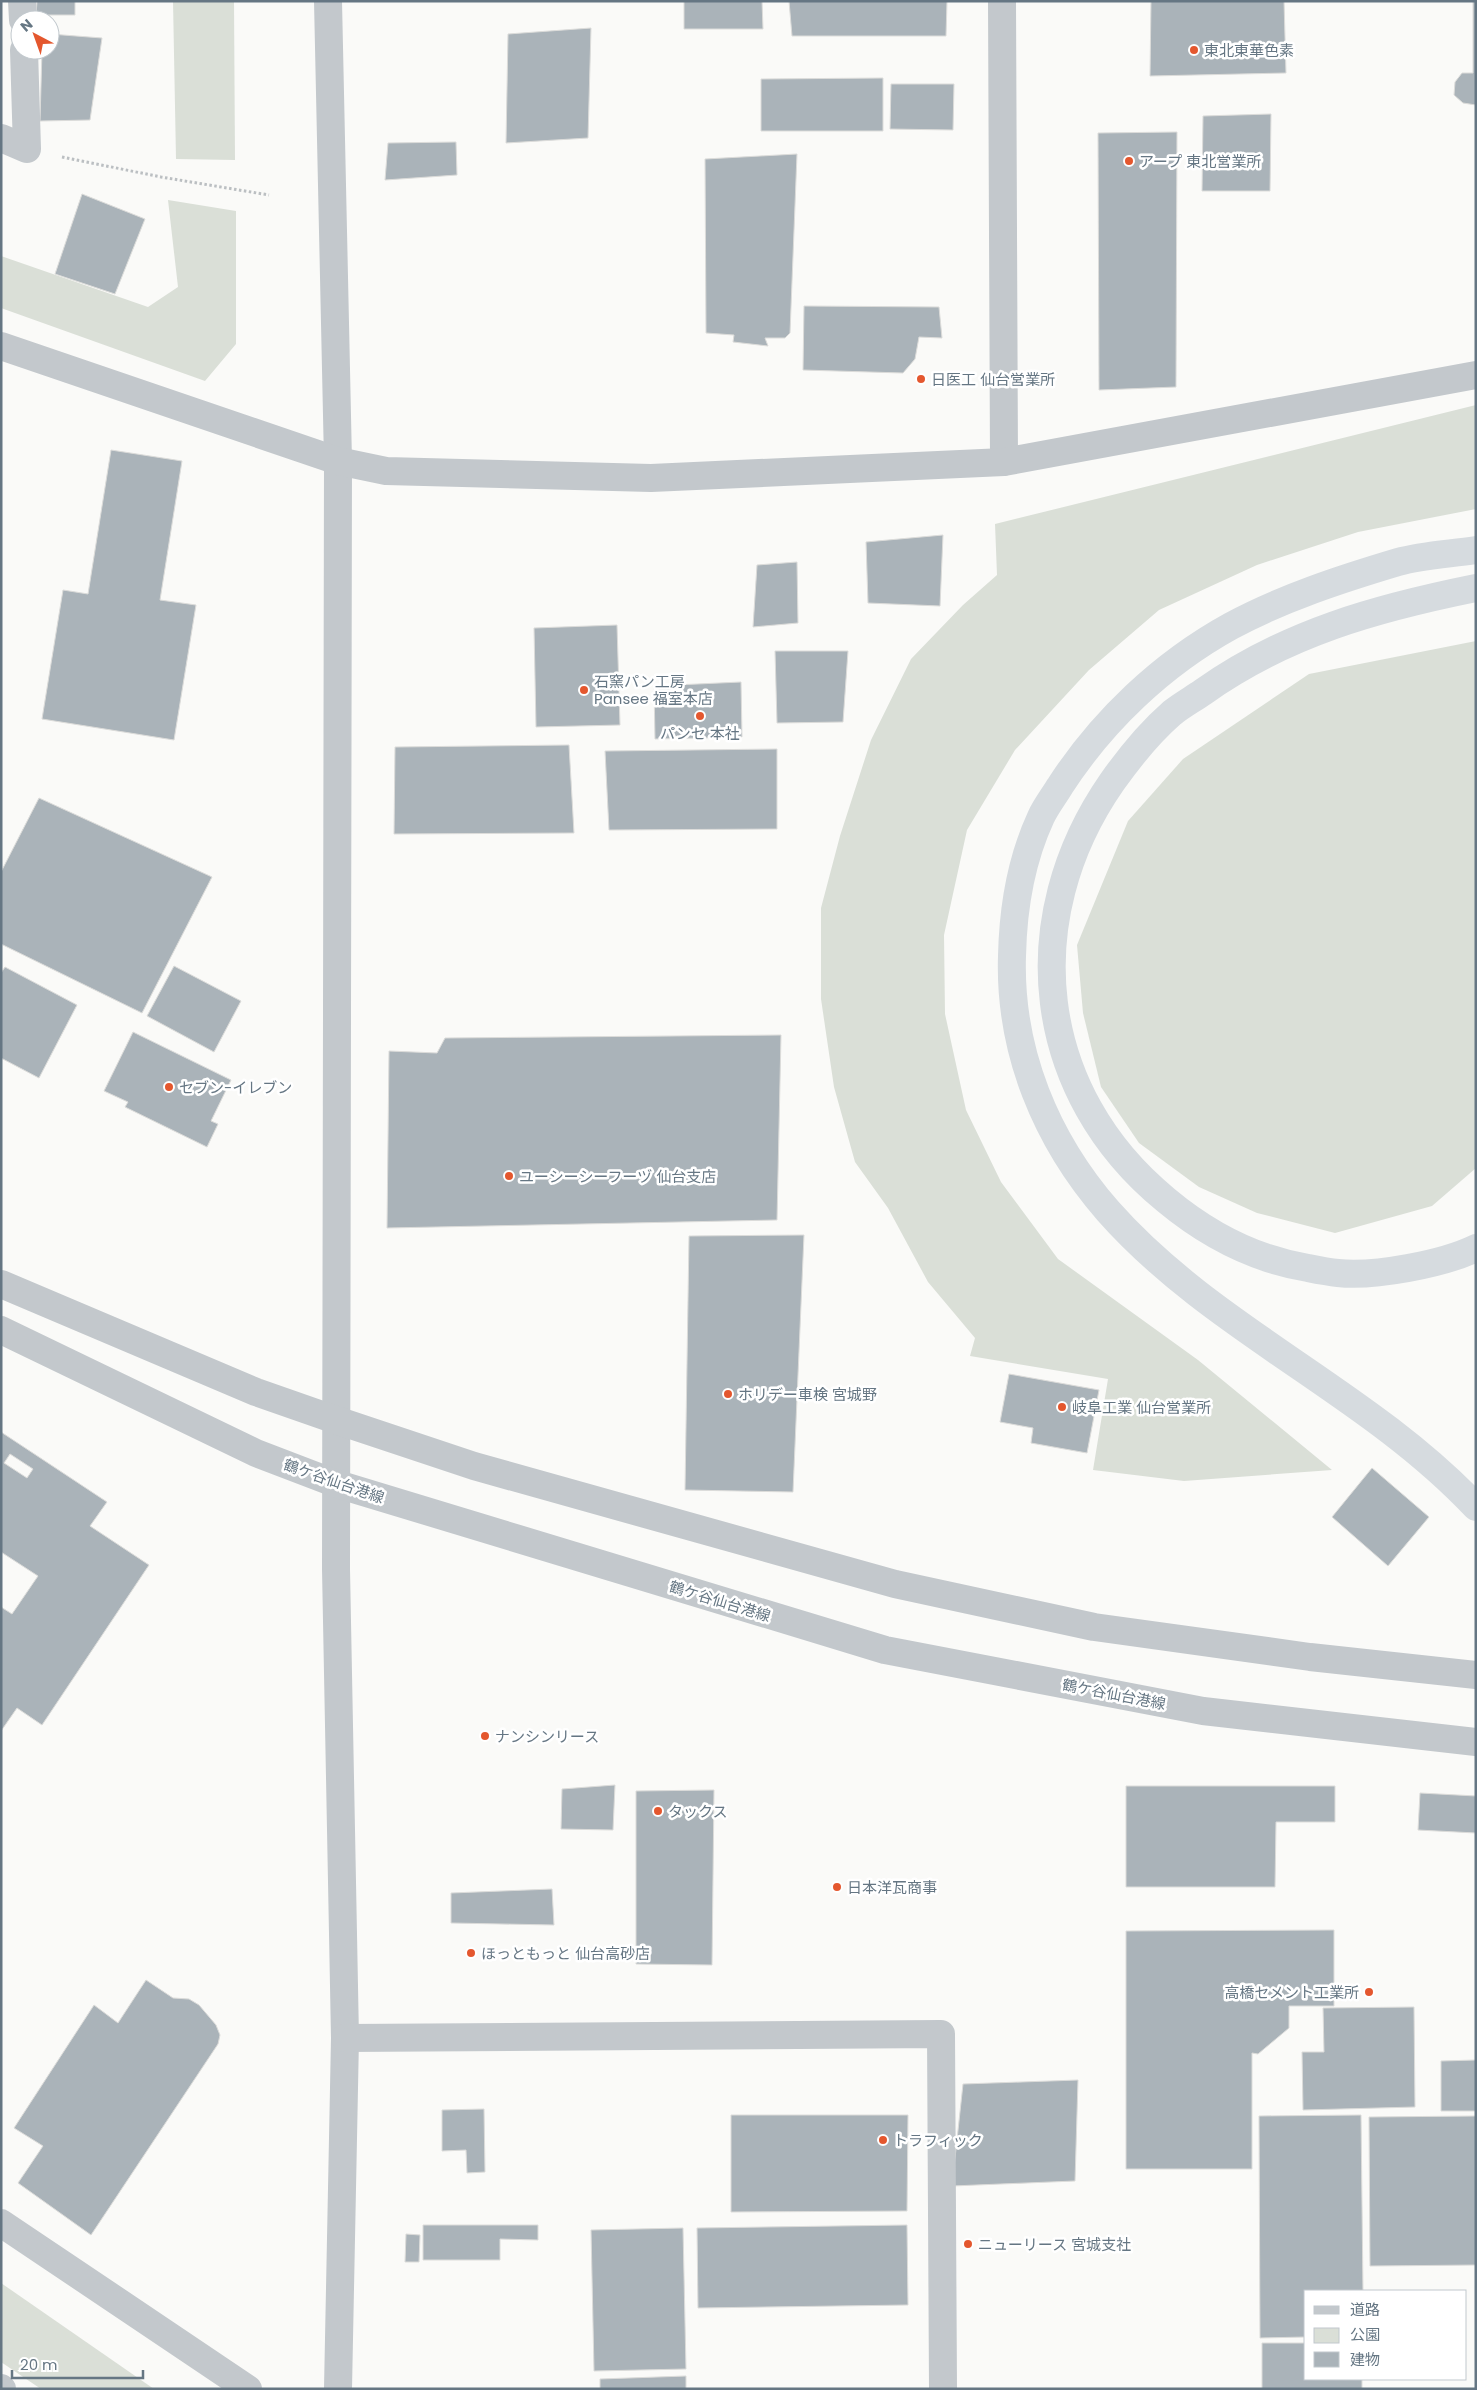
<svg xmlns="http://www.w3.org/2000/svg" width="1477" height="2390" viewBox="0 0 1477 2390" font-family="Poppins,'Noto Sans JP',sans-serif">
<rect width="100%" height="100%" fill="#fafaf8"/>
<g fill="#dadfd7">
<polygon points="173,1 234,1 235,160 176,159"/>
<polygon points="168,200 236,211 236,344 205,381 1,308 1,256 148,307 178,287"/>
<polygon points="1476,405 1476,509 1358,532 1257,565 1159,610 1089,670 1015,750 967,830 944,935 945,1014 966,1110 1001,1182 1058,1259 1198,1360 1332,1470 1184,1481 1093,1470 1108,1379 970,1356 975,1338 928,1282 888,1208 855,1162 834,1087 821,999 821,908 840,836 871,740 911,659 963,605 997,575 995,524"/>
<polygon points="1476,641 1476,1168 1432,1206 1335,1233 1257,1213 1199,1187 1139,1143 1101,1087 1083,1013 1077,945 1128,821 1183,759 1309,674"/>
<polygon points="1,2283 154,2389 41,2389 1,2362"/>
</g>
<g fill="#aab3b9" stroke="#dcdcda" fill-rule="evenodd">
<polygon points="37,1 75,1 75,15 36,15"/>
<polygon points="684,1 762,1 763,29 684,29"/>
<polygon points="789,1 947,1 946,36 792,36"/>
<polygon points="1151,1 1284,1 1286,73 1150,76"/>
<polygon points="1473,1 1476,1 1476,105 1463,103 1454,95 1455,82 1462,73 1473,73"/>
<polygon points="591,28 588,138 506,143 508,34"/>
<polygon points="50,34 102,38 90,120 40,121 42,50 50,50"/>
<polygon points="883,78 883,131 761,131 761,79"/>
<polygon points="891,84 954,84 953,130 890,129"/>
<polygon points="1271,114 1270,191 1202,191 1203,116"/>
<polygon points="1177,132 1176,387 1099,390 1098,133"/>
<polygon points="456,142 457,175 385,180 388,143"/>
<polygon points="797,154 790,333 785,338 765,338 768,346 733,342 734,335 706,333 705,159"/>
<polygon points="82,194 145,219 115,294 55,274"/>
<polygon points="804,306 939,307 942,338 919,337 915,359 903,373 803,370"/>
<polygon points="111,450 182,461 160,600 196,605 174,740 42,719 63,590 88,594"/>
<polygon points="943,535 940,606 868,603 866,542"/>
<polygon points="797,562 798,623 753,627 757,565"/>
<polygon points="617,625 620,725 536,727 534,628"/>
<polygon points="775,651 848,651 843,722 777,723"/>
<polygon points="741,682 742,737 655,739 654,686"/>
<polygon points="569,745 574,833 394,834 395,747"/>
<polygon points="777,749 777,829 609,830 605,751"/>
<polygon points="39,798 212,877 142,1013 1,944 1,872"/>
<polygon points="174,966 241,1001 214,1052 147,1016"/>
<polygon points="5,967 77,1005 39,1078 1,1058 1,973"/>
<polygon points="133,1032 231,1080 211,1121 218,1124 207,1147 125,1107 128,1102 104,1091"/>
<polygon points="781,1035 777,1220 387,1228 389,1051 437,1053 445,1038"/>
<polygon points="804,1235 793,1492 685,1490 689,1236"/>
<polygon points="1009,1374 1099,1390 1087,1453 1031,1443 1033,1428 1000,1422"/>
<path d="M1,1432L107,1502L90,1526L149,1565L42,1725L17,1708L1,1731V1607L12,1614L38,1576L1,1552ZM10,1454L33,1469L27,1478L4,1463Z"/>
<polygon points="1372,1468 1429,1517 1388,1566 1332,1517"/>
<polygon points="615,1785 613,1830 561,1829 562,1789"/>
<polygon points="1126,1786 1335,1786 1335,1822 1276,1822 1275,1887 1126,1887"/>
<polygon points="714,1790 712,1965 636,1964 636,1791"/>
<polygon points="1420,1793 1476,1796 1476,1833 1418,1830"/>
<polygon points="552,1889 554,1925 451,1923 451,1893"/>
<polygon points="1334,1930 1334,2006 1289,2006 1289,2028 1258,2054 1252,2053 1252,2169 1126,2169 1126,1931"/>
<polygon points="146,1980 173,1998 189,1999 199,2005 216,2025 220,2035 218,2044 91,2235 18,2183 43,2146 14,2128 94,2005 118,2023"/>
<polygon points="1414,2007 1415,2107 1303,2110 1302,2052 1324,2052 1323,2008"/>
<polygon points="1476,2060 1476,2111 1441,2111 1441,2061"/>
<polygon points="1078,2080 1075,2181 952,2186 963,2084"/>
<polygon points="484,2109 485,2172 467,2173 466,2150 442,2151 442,2110"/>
<polygon points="731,2115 908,2115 907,2211 731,2212"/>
<polygon points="1361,2115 1363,2291 1306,2291 1306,2337 1260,2338 1259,2116"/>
<polygon points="1476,2116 1476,2265 1370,2266 1369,2117"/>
<polygon points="423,2225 538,2225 538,2240 500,2239 500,2260 423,2260"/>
<polygon points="907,2225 908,2305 698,2308 697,2228"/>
<polygon points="683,2228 686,2369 594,2371 591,2230"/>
<polygon points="406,2234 420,2235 419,2262 405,2262"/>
<polygon points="1262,2343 1306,2343 1306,2379 1362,2379 1362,2389 1262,2389"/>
<polygon points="686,2376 686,2389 600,2389 600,2379"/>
</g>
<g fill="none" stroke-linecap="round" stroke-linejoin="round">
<polyline stroke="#bbbfc2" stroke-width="3" stroke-dasharray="2.5 2.5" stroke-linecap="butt" points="62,157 161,177 269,195"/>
<g stroke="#c3c8cc" stroke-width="28">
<polyline points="22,1 23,20"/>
<polyline points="328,1 338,461 336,1569 345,2038 338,2389"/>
<polyline points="1002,1 1004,462"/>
<polyline points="1,138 27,149 24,50"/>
<polyline points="1,346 338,461 386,471 651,478 1004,462 1476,375"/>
<polyline points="1,1284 256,1392 336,1420 474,1466 895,1584 1094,1627 1310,1657 1476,1675"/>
<polyline points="1,1330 256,1453 337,1484 885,1650 1203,1711 1476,1742"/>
<polyline points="345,2038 941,2034 943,2389"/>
<polyline points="1,2223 248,2389"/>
<polyline points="1,2388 2,2389"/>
</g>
<g stroke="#d6dbdf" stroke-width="28">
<path d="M1476,550C1450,554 1423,555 1398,562C1341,579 1283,598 1231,626C1162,664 1102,721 1060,786C1054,796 1046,806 1041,817C1021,860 1013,909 1012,956C1009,1051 1046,1140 1108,1211C1213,1330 1367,1391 1476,1507"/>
<path d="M1476,588C1377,608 1286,633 1203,692C1193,699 1182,705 1172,713C1149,733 1129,758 1112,782C1016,920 1035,1093 1166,1200C1208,1235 1253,1259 1308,1268C1318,1270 1328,1272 1338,1273C1374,1277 1443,1264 1476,1248"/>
</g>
</g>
<g fill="#e4572e" stroke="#fff" stroke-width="2">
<circle cx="1194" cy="50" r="5"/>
<circle cx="1129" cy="161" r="5"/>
<circle cx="921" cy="379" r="5"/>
<circle cx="584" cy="690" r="5"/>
<circle cx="700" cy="716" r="5"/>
<circle cx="169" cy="1087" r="5"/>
<circle cx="509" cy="1176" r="5"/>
<circle cx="728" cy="1394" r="5"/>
<circle cx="1062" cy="1407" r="5"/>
<circle cx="485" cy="1736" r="5"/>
<circle cx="658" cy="1811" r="5"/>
<circle cx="837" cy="1887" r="5"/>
<circle cx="471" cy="1953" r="5"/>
<circle cx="1369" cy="1992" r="5"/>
<circle cx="883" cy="2140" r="5"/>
<circle cx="968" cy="2244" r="5"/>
</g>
<g text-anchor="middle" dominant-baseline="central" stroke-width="5" stroke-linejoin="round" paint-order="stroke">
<g font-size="15" fill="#657683" stroke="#fff" text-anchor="start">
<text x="1204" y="50">東北東華色素</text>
<text x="1139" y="161">アープ 東北営業所</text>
<text x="931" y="379">日医工 仙台営業所</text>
<text x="594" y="681">石窯パン工房<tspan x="594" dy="17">Pansee 福室本店</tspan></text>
<text x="700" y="733" text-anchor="middle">パンセ 本社</text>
<text x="179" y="1087">セブン-イレブン</text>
<text x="519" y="1176">ユーシーシーフーヅ 仙台支店</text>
<text x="738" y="1394">ホリデー車検 宮城野</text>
<text x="1072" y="1407">岐阜工業 仙台営業所</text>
<text x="495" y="1736">ナンシンリース</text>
<text x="668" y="1811">タックス</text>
<text x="847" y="1887">日本洋瓦商事</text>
<text x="481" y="1953">ほっともっと 仙台高砂店</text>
<text x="1359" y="1992" text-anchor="end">高橋セメント工業所</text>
<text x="893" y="2140">トラフィック</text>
<text x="978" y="2244">ニューリース 宮城支社</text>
</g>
<g font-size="15" fill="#657683" stroke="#fff">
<text transform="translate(334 1481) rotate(19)">鶴ケ谷仙台港線</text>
<text transform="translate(720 1601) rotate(17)">鶴ケ谷仙台港線</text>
<text transform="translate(1114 1694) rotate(11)">鶴ケ谷仙台港線</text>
</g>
</g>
<rect width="1477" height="2390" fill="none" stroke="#657683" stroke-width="5"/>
<rect x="1304" y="2290" width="162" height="90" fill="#ffffff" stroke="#c1c8cd"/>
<rect x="1314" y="2306" width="25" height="8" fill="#c3c8cc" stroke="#c1c8cd"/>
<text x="1350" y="2315" font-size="15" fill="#657683">道路</text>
<rect x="1314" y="2328" width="25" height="15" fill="#dadfd7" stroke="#c1c8cd"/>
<text x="1350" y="2340" font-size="15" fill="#657683">公園</text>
<rect x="1314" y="2352" width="25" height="15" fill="#aab3b9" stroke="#c1c8cd"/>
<text x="1350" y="2365" font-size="15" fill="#657683">建物</text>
<g transform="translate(35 35) rotate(319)"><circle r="24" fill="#ffffff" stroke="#c1c8cd"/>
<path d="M0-4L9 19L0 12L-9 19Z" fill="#e4572e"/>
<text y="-8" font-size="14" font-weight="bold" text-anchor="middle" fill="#657683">N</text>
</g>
<path d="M12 2370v8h131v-8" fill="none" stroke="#657683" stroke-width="2.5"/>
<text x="20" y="2370" font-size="15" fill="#657683" stroke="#ffffff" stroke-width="4" paint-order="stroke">20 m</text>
</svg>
